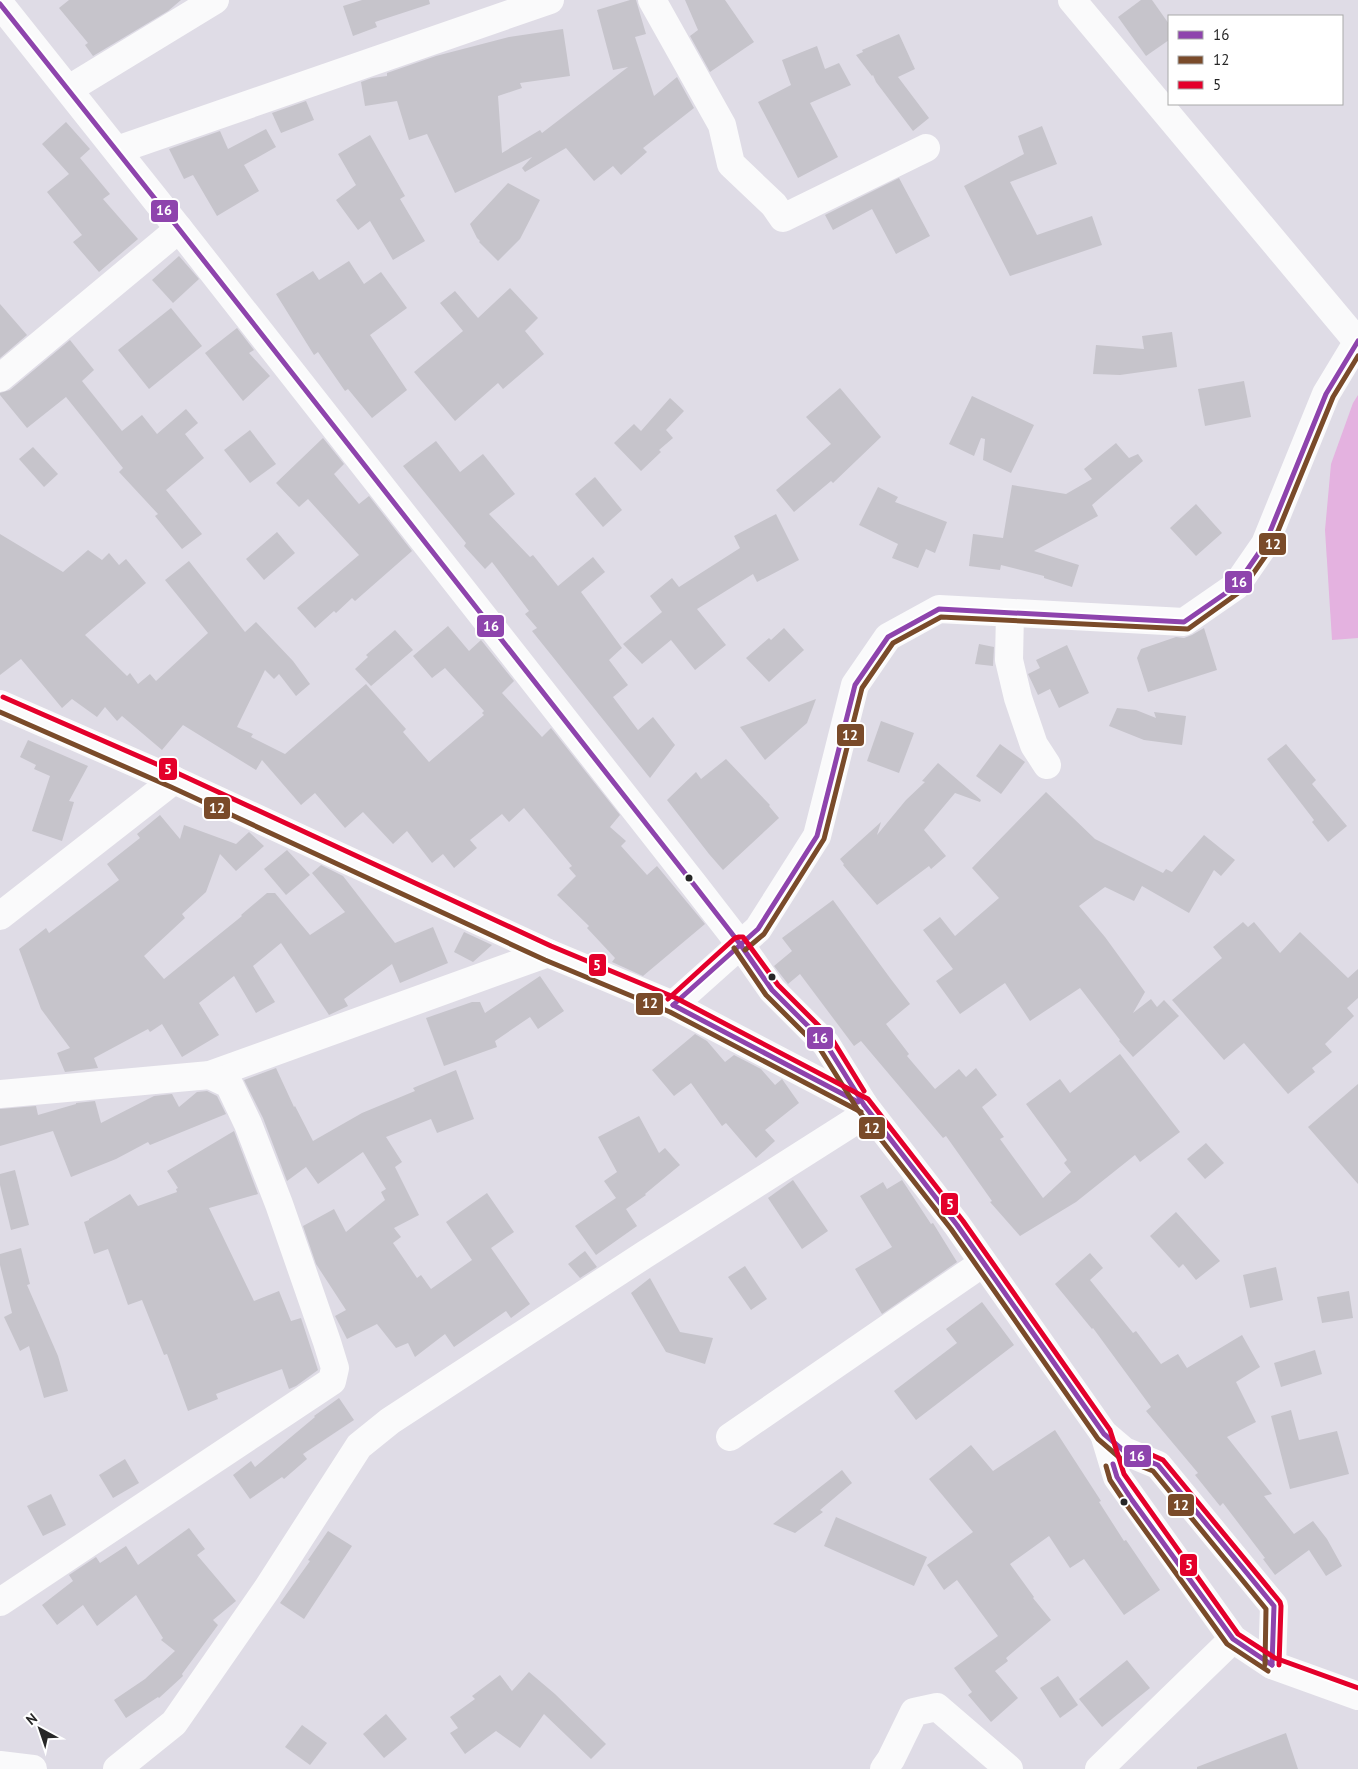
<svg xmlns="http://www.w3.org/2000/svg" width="1358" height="1769" viewBox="0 0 1358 1769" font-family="'PT Sans',sans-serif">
<rect width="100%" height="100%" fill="#dfdce6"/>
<polygon fill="#e4b2e0" points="1358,395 1358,638 1332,640 1325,530 1331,464 1353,403"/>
<g fill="#c6c4cb">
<polygon points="69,0 181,0 168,11 93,56 85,45 88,43 59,8"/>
<polygon points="362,0 429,0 430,4 375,22 377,27 353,36 343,6"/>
<polygon points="630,0 636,0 646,34 635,37 654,96 677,77 694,108 643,148 647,152 621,175 613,166 594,181 566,148 525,172 522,168 532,157 455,193 427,134 409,140 397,101 365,106 361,82 372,78 387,76 387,73 436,56 509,37 563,29 570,76 520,83 522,88 498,96 502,153 540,130 542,133 628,67 613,70 597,10"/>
<polygon points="685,0 725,0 754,42 710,72 690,36 698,30"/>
<polygon points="1141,0 1152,0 1169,24 1169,40 1146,56 1118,17"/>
<polygon points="899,34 915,69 898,77 929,118 913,131 876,82 873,75 872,76 856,55 863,52 862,50"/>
<polygon points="817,46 825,69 839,63 851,85 810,103 838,157 798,178 758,102 791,85 782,60"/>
<polygon points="306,101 314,120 281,133 272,113"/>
<polygon points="66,122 90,149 80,158 110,194 103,199 138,239 99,272 73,242 82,235 47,192 69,174 42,144"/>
<polygon points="1042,126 1057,164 1010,182 1037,235 1092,216 1102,245 1010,276 964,186 1024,154 1018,136"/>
<polygon points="266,129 276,147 244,165 259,191 217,216 193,175 184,179 169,149 220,131 228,149"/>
<polygon points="370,135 405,196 400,199 425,241 393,260 370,221 358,230 336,200 356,185 338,154"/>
<polygon points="899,178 930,236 896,254 872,209 833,230 825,215"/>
<polygon points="508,183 540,200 520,239 498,261 479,242 480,241 477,238 470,224"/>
<polygon points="179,256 199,279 173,303 152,280"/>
<polygon points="349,261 364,284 381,272 407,308 370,335 407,390 372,418 348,389 345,391 318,352 314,355 276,294 313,271 319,280"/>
<polygon points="510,288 538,318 525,331 544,354 503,389 498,383 455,421 414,372 463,331 440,303 455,291 478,318"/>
<polygon points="0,304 27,335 0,358"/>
<polygon points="171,308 202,346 149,389 118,350"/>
<polygon points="237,328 254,350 249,353 270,376 243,401 205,353"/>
<polygon points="1172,332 1177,367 1120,375 1093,374 1096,345 1144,349 1142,336"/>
<polygon points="70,340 94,370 82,381 122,431 142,415 157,434 186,409 198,423 185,434 204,458 166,490 202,534 182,549 155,516 158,514 119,472 123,468 66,397 27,428 0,395 0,393 10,390"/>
<polygon points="1244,381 1251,417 1205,426 1198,389"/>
<polygon points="840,388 881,437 833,483 831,481 794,512 776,490 831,444 806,417"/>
<polygon points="972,396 1034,425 1011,473 983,460 985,439 981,438 974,456 949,444"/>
<polygon points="670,398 684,411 666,430 673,438 659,450 661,452 641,471 614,443 634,424 641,431"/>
<polygon points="250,430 276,464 250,483 224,450"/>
<polygon points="323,438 344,464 334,474 359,504 369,496 412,551 355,601 352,598 336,613 334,611 315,628 297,608 359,555 308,499 299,507 276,483"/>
<polygon points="436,441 460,472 483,454 515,494 489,514 530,557 533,555 558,586 593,557 605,572 581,592 622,648 609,660 628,685 613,697 638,730 653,717 675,745 650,778 532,631 537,628 525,614 529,611 492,562 485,569 464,546 466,543 403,466"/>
<polygon points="1116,443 1129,458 1138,454 1143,461 1092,505 1098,516 1034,551 1079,565 1072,587 1044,578 1044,576 1001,565 1000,570 969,566 973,534 1003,538 1012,485 1066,494 1092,479 1084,469"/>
<polygon points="33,447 58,474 44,487 19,459"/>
<polygon points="595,477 622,510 603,527 575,494"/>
<polygon points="878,487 898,497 895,502 947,522 935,553 926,549 918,568 892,558 898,544 859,525"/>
<polygon points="1196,504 1222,533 1196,556 1170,528"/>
<polygon points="776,514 799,560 757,582 753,574 697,609 726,645 695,670 671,640 642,664 623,644 662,612 650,596 672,578 679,587 740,548 734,536"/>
<polygon points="277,532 295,553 264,580 246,559"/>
<polygon points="0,534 63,572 88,550 102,560 109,553 119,565 126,559 146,583 85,635 127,676 130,673 138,684 150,674 156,681 208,633 165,580 189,561 245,632 256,622 293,661 310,684 296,696 279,674 274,679 265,670 237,727 253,734 251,737 285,754 366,684 406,729 403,732 429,762 484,715 482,713 484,711 445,668 432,678 413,656 448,626 469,651 481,640 514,681 502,693 542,737 551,728 620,815 610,827 626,841 621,846 647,875 657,866 705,924 643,976 612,962 615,958 587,928 589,926 557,895 576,876 569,868 572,866 524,808 509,822 502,814 470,840 477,848 454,868 443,854 432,863 407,831 393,844 363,812 345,828 315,793 301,805 262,760 256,770 183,725 162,750 122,716 117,721 105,707 97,717 72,699 62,708 21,659 0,675"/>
<polygon points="784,628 804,650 769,682 746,658 769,638 771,640"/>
<polygon points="1204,628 1217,670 1148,692 1137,658 1141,649 1176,637 1184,638 1192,635"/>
<polygon points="395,630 413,650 371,686 355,669 368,657 366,655"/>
<polygon points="979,644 994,647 993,666 975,664"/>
<polygon points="1067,645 1089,693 1059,708 1050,689 1038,695 1028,674 1040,668 1036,660"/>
<polygon points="816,699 807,723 765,760 740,727"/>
<polygon points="1117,708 1136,710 1156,718 1154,712 1186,716 1182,745 1144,740 1109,726"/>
<polygon points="881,721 914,733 899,773 867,761"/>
<polygon points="28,740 88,766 69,801 74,802 62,841 32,831 50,776 34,769 36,765 20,757"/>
<polygon points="1000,744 1025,762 1001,794 976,776"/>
<polygon points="1286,744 1316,780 1312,784 1347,826 1328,842 1312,822 1314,820 1267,759"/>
<polygon points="726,759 770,805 769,806 779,818 723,870 709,854 667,800 696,772 701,779"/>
<polygon points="938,763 981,800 980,802 955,793 924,830 946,856 931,869 929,866 877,905 843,865 844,864 840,859 881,822 877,835 906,800 925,782 922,781"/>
<polygon points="1046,792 1095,839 1163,873 1166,869 1172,872 1204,835 1235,860 1221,876 1214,870 1189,913 1142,886 1134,901 1105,887 1079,906 1105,937 1145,992 1133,1013 1151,999 1157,1007 1164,1000 1179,1016 1133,1057 1119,1041 1120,1040 1080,988 1030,1021 1005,983 960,1014 936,981 953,969 923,930 940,917 955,936 999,898 972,868"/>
<polygon points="160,815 180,839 184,825 236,844 249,832 264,846 236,871 220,854 206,892 182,914 185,918 144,956 164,979 242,916 241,915 267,893 275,893 310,935 345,912 312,873 321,865 343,876 395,943 433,927 448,963 400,983 392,964 344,999 348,1006 329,1015 281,943 253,966 275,1002 256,1013 234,976 199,1003 219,1035 182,1057 162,1024 150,1032 148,1029 94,1058 98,1068 65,1072 57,1053 70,1048 41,1009 19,949 46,928 49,933 119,880 107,864 140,838 137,834"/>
<polygon points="287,850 310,875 286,895 264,869"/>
<polygon points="833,900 890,978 910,1004 886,1024 909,1054 907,1056 935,1089 959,1069 966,1077 976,1068 997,1095 982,1107 1004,1137 1000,1139 1043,1198 1071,1172 1064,1163 1067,1160 1026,1104 1060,1079 1070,1093 1120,1054 1180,1132 1140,1162 1135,1155 1076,1202 1020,1236 990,1202 992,1201 946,1136 943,1138 861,1041 854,1046 800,974 788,984 774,966 792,951 782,938"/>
<polygon points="1243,922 1248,927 1254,922 1280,953 1300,932 1348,978 1358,969 1358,998 1347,1008 1354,1016 1325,1044 1332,1052 1312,1068 1315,1072 1288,1094 1244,1043 1224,1060 1172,1000 1222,958 1213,947"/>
<polygon points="464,932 492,945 473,962 454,952"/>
<polygon points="540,976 564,1011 538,1029 530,1017 495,1041 497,1047 444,1066 426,1018 472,1002 480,1002 485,1013"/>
<polygon points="695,1034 707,1041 725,1062 734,1055 761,1069 775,1085 782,1079 799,1103 765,1130 775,1141 756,1158 726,1123 722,1126 691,1083 674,1096 652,1070"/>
<polygon points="276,1068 294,1107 295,1106 313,1141 362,1113 415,1091 413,1088 456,1070 474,1119 437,1133 431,1119 386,1137 402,1162 395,1167 419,1215 394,1228 401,1237 393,1243 417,1278 421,1275 431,1289 472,1260 446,1222 487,1193 514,1232 491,1248 530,1304 511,1318 506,1311 454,1347 445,1334 415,1357 408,1343 396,1348 377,1324 347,1339 335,1316 346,1310 316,1264 303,1226 334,1209 346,1232 385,1200 381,1192 386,1189 363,1152 318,1184 306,1167 287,1181 263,1118 244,1080"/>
<polygon points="1358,1084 1358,1184 1308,1127"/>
<polygon points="207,1091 217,1096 226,1114 150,1145 148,1142 116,1159 71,1177 53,1131 0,1146 0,1109 36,1106 38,1115 76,1104 76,1103 95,1101 101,1123 154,1096 172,1094 179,1107 197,1092"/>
<polygon points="639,1116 659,1153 665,1148 680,1165 645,1194 646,1195 626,1209 637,1226 596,1255 575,1226 616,1198 604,1181 617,1172 598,1137"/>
<polygon points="234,1131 258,1194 209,1208 254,1301 279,1291 291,1321 301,1318 318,1370 296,1386 289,1389 282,1369 216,1394 218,1399 188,1411 167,1354 164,1355 142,1300 128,1305 108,1249 94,1254 84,1222 89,1220 89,1219 130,1194 138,1206 177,1192 176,1189 178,1188 167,1171"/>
<polygon points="1206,1143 1224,1163 1205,1179 1187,1159"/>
<polygon points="15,1170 29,1225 11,1230 0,1185 0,1174"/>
<polygon points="793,1180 828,1231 802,1249 768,1198"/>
<polygon points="902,1180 931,1224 933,1223 957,1262 882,1314 855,1269 892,1247 860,1196 883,1182 887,1189"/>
<polygon points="1176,1212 1220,1261 1196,1280 1183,1264 1179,1268 1150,1236"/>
<polygon points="21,1248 30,1284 27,1285 58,1356 68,1391 44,1398 29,1346 20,1351 4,1317 12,1313 0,1265 0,1254"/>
<polygon points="585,1251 597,1267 580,1278 568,1264"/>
<polygon points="1090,1253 1103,1268 1090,1280 1133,1333 1136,1331 1161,1364 1178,1354 1187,1368 1242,1335 1260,1367 1236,1382 1256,1422 1227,1437 1272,1494 1264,1496 1294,1534 1313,1521 1327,1539 1342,1566 1326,1576 1309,1550 1275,1575 1263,1559 1265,1558 1223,1503 1220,1506 1195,1475 1198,1473 1146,1411 1151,1407 1093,1328 1092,1329 1055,1284"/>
<polygon points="745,1266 767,1299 751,1310 728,1277"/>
<polygon points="1276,1267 1283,1300 1250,1308 1243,1275"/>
<polygon points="650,1278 680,1332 713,1338 705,1364 666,1352 631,1293"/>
<polygon points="1349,1291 1353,1318 1322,1323 1317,1297"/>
<polygon points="982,1302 1014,1345 916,1420 894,1391 957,1343 946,1329"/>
<polygon points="1315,1350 1322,1374 1281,1387 1274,1363"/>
<polygon points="339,1398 354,1420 303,1454 307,1459 284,1479 282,1477 250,1499 233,1475 251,1461 255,1467 315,1417 314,1416"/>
<polygon points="1291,1410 1299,1440 1337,1431 1349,1474 1290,1489 1271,1416"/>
<polygon points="1055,1430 1101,1501 1099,1502 1124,1541 1126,1540 1160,1590 1124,1615 1084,1559 1070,1568 1049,1536 1010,1564 1034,1597 1033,1598 1051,1620 1006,1658 1008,1661 995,1671 1018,1698 991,1722 968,1695 972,1692 954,1668 998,1636 957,1580 944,1590 927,1565 973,1532 929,1479 971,1445 993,1471"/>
<polygon points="125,1459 139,1483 113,1498 99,1475"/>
<polygon points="842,1470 852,1483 820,1510 823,1512 795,1533 773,1524"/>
<polygon points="51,1494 66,1525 43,1536 27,1506"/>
<polygon points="836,1517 927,1557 914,1586 824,1546"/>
<polygon points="189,1528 205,1549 197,1555 236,1601 213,1620 218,1625 182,1674 183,1676 159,1698 158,1697 126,1718 114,1700 145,1679 175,1651 161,1640 163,1638 136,1595 97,1626 83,1605 57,1625 42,1605 73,1581 69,1575 96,1557 100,1563 126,1546 138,1565"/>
<polygon points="328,1531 352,1546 304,1619 280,1603 310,1561 308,1560"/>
<polygon points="1127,1660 1150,1688 1102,1727 1079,1699"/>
<polygon points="529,1672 555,1694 606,1744 591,1759 544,1714 520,1748 496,1731 465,1754 450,1733 458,1728 450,1717 475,1699 472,1696 500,1675 512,1691"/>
<polygon points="1058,1676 1078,1705 1060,1718 1040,1688"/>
<polygon points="386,1714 407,1739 384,1758 363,1734"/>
<polygon points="302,1725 327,1743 310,1765 285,1747"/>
<polygon points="1286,1733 1298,1769 1197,1769 1197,1767"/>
</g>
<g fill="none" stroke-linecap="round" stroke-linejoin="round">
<g stroke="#fafafb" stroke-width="28">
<polyline points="652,0 722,125 731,164 774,205 783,218 926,148"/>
<polyline points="1072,0 1357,341"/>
<polyline points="0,4 179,229 695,886 740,944 772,990 826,1044 864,1105 957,1225 1104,1434 1124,1451 1158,1465 1274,1606 1272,1665"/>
<polyline points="69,89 215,0"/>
<polyline points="117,150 550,0"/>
<polyline points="0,378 179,229"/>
<polyline points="1010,613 1009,660 1018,698 1034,745 1047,765"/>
<polyline points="0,704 174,780 548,953 673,1005 864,1105"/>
<polyline points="0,916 174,780"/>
<polyline points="673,1005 758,929 817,836 855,685 888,637 939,609 1184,622 1236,586 1265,544 1326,394 1358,341"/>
<polyline points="0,1094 210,1075 548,953"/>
<polyline points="1104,1434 1117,1477 1233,1639 1272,1665 1358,1696"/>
<polyline points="730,1437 983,1263"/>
<polyline points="0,1602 332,1381 335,1368 327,1342 279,1204 248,1124 229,1084 210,1075"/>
<polyline points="0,1765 33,1769"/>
<polyline points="117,1769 174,1723 267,1589 359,1446 390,1421 644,1255 869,1112"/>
<polyline points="884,1769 891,1759 914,1712 937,1707 1009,1769"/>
<polyline points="1099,1769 1233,1639"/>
</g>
<g stroke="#fff" stroke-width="9">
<g id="bus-1">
<polyline points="0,4 179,229 695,886 740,944 772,990 826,1044 864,1105 957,1225 1104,1434 1124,1451 1158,1465 1274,1606 1272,1665"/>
<polyline points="673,1005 758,929 817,836 855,685 888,637 939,609 1184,622 1236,586 1265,544 1326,394 1358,341"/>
<polyline points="673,1005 858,1102"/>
<polyline points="1113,1464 1117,1477 1132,1500 1233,1639 1272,1665"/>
</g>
</g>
<g stroke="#fff" stroke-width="9">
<g id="bus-2">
<polyline points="0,712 171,787 545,960 670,1012 861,1112"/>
<polyline points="734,948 766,995 820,1049 858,1110 951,1229 1098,1439 1120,1458 1153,1471 1266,1609 1265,1665"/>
<polyline points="745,950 764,934 824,839 862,688 893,643 941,617 1188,629 1241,591 1271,548 1333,397 1358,356"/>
<polyline points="1106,1466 1110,1480 1126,1504 1227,1644 1268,1671"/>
</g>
</g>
<g stroke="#fff" stroke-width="9">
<g id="bus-3">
<polyline points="3,697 177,773 551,946 676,998 868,1099 963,1221 1110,1430 1124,1474 1238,1634 1275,1658 1358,1688"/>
<polyline points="668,999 735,938 739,937 743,937 778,985 832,1039 864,1091"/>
<polyline points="1134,1447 1163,1460 1280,1602 1281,1606 1279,1665"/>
</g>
</g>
<use href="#bus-1" stroke="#8e44ad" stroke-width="5"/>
<use href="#bus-2" stroke="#7a4b2a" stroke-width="5"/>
<use href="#bus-3" stroke="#e4002b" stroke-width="5"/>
</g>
<g fill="#272727" stroke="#fff" stroke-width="2">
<circle cx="689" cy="878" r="4.5"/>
<circle cx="772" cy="977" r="4.5"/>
<circle cx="1124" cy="1502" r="4.5"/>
</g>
<g stroke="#fff" stroke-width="2">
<rect x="150" y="199" width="29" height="24" rx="5" fill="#8e44ad"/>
<rect x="1258" y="532" width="29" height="24" rx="5" fill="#7a4b2a"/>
<rect x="1224" y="570" width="29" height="24" rx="5" fill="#8e44ad"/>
<rect x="476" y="614" width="29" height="24" rx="5" fill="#8e44ad"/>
<rect x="836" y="723" width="29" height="24" rx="5" fill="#7a4b2a"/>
<rect x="158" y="757" width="20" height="24" rx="5" fill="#e4002b"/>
<rect x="203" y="796" width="28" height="24" rx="5" fill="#7a4b2a"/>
<rect x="588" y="953" width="19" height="24" rx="5" fill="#e4002b"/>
<rect x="635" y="992" width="29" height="24" rx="5" fill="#7a4b2a"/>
<rect x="806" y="1026" width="28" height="24" rx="5" fill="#8e44ad"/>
<rect x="858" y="1116" width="28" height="24" rx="5" fill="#7a4b2a"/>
<rect x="940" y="1192" width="19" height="24" rx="5" fill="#e4002b"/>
<rect x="1123" y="1444" width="29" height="24" rx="5" fill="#8e44ad"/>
<rect x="1167" y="1493" width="28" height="24" rx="5" fill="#7a4b2a"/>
<rect x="1179" y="1553" width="19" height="24" rx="5" fill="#e4002b"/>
</g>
<g font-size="14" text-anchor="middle" font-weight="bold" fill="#fff">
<text x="164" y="215">16</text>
<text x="1273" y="549">12</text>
<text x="1239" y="587">16</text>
<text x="491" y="631">16</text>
<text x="850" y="740">12</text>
<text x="168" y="774">5</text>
<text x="217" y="813">12</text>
<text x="597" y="970">5</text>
<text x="650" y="1008">12</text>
<text x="820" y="1043">16</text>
<text x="872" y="1133">12</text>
<text x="950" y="1209">5</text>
<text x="1137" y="1461">16</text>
<text x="1181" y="1510">12</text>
<text x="1189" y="1570">5</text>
</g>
<rect x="1168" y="15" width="175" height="90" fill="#ffffff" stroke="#a9a9a9"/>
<rect x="1178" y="31" width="25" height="8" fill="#8e44ad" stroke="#a9a9a9"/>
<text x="1213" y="40" font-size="15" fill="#272727">16</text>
<rect x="1178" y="56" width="25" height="8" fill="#7a4b2a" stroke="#a9a9a9"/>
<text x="1213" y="65" font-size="15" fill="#272727">12</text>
<rect x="1178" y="81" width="25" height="8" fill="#e4002b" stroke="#a9a9a9"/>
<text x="1213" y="90" font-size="15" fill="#272727">5</text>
<g transform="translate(40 1729) rotate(320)" stroke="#ffffff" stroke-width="4" paint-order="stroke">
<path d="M0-4L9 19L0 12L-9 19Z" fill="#272727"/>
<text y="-8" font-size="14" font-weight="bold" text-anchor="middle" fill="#272727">N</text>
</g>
</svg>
